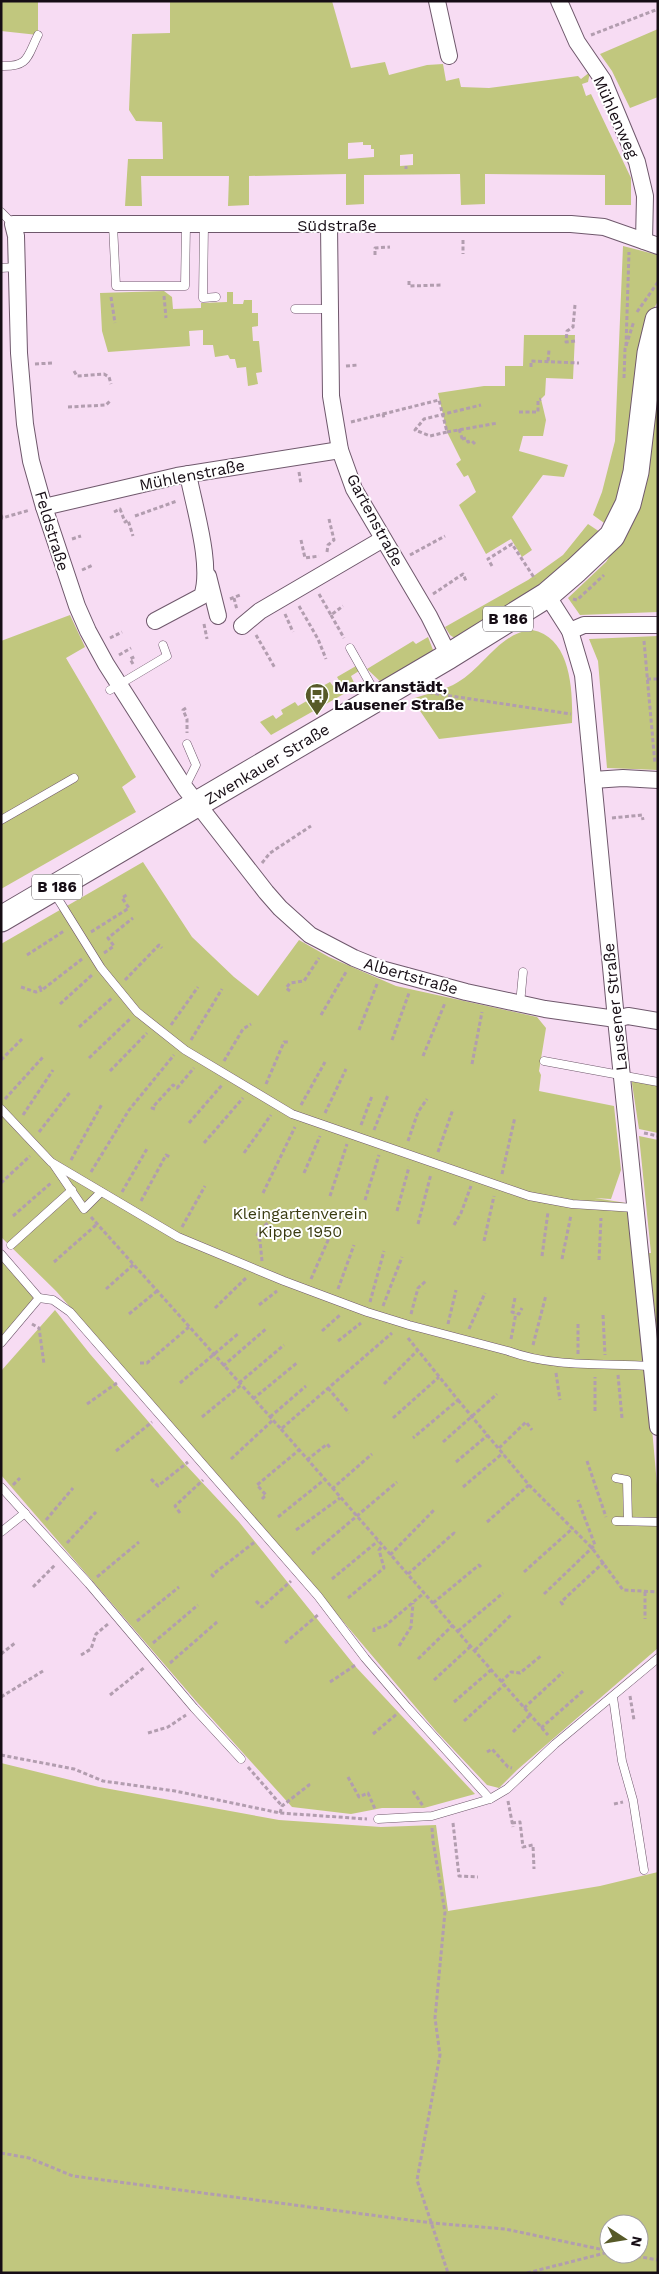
<svg xmlns="http://www.w3.org/2000/svg" width="659" height="2274" viewBox="0 0 659 2274" font-family="'Work Sans',sans-serif">
<rect width="100%" height="100%" fill="#f7dcf3"/>
<g fill="#c1c77e" fill-rule="evenodd">
<polygon points="1,1 38,1 38,35 1,31"/>
<path d="M170,1H332L351,68L385,62L389,75L427,65L443,64L446,81L459,78L461,87L489,88L578,76L581,79L590,72L588,82L582,84L586,96L591,94L631,178V205H605V175L485,174V204L461,205L460,174L364,175V204L346,205V174L249,176V205L228,206L229,176H141L142,206H125L128,159H163L162,122L136,121L129,110L132,34L170,33ZM363,142V145H371V149H374V157L348,159V143ZM413,154V165L400,166V155Z"/>
<polygon points="658,29 658,97 630,108 612,71 600,54"/>
<polygon points="623,246 658,255 658,301 648,320 629,467 607,525 593,515 602,492 615,441"/>
<polygon points="164,291 172,297 173,309 201,308 201,303 227,302 227,292 233,292 233,304 243,304 244,300 252,300 252,313 258,313 258,326 252,327 253,341 259,341 262,372 256,373 258,384 248,386 246,367 237,368 235,359 230,359 228,355 215,357 213,345 203,345 203,330 189,331 190,346 108,352 102,331 100,293"/>
<polygon points="524,335 575,335 573,379 546,378 545,395 541,399 546,420 543,436 523,436 519,451 568,465 564,477 543,475 512,517 532,550 522,557 511,539 486,554 459,505 476,492 468,475 464,477 456,464 461,460 447,432 438,393 484,386 505,386 505,366 523,366"/>
<polygon points="658,382 658,612 580,615 568,598 606,562 622,537"/>
<polygon points="588,524 600,532 568,568 456,639 450,635 445,627 528,580 563,555"/>
<polygon points="70,615 85,647 66,658 136,777 122,787 136,812 1,889 1,641"/>
<path d="M532,630C571,637 573,691 572,723L439,739L412,699C426,694 441,691 453,685C482,671 499,632 532,630Z"/>
<polygon points="658,636 658,770 607,768 598,661 589,639"/>
<polygon points="428,637 435,655 382,683 367,669 413,641 416,644"/>
<polygon points="356,666 359,671 351,676 356,687 271,735 260,722 273,715 276,719 283,714 281,710 295,702 298,706 312,698 310,693 330,682 333,686 340,682 337,677"/>
<polygon points="143,862 192,937 234,977 258,996 299,940 329,957 396,986 537,1017 546,1028 539,1071 541,1075 539,1091 614,1106 621,1170 611,1199 595,1198 626,1203 628,1213 633,1214 658,1496 658,1648 517,1770 499,1788 487,1785 436,1731 263,1527 56,1291 1,1237 1,944"/>
<polygon points="631,1077 658,1082 658,1133 639,1129"/>
<polygon points="639,1136 658,1140 658,1338 648,1253 651,1253"/>
<polygon points="1,1254 39,1298 1,1342"/>
<polygon points="55,1310 90,1354 185,1464 239,1522 355,1666 475,1794 424,1808 382,1808 351,1814 292,1807 196,1701 1,1475 1,1371"/>
<path d="M1,1763L99,1787L279,1820L381,1827L436,1825L448,1911L600,1886L658,1872V2273H1ZM609,2224H639V2254H609Z"/>
</g>
<g fill="none" stroke-linecap="round" stroke-linejoin="round">
<g stroke="#6f586c" stroke-width="9">
<g id="lane">
<path d="M1,66C29,67 27,57 38,35"/>
<polyline points="1,212 13,224"/>
<polyline points="113,225 116,286 185,286 186,225"/>
<polyline points="204,225 203,298 216,297"/>
<polyline points="1,268 17,267"/>
<polyline points="295,309 329,309"/>
<polyline points="350,648 376,694"/>
<polyline points="110,690 167,656 163,645"/>
<polyline points="185,787 196,765 187,744"/>
<polyline points="1,820 74,778"/>
<polyline points="53,891 101,968 137,1012 185,1050 292,1114 529,1196 572,1204 635,1208"/>
<polyline points="520,1004 523,972"/>
<polyline points="544,1061 658,1082"/>
<path d="M1,1109L51,1162L178,1237L284,1281L367,1312L409,1325L508,1351C554,1368 603,1363 651,1366"/>
<polyline points="54,1165 84,1209 101,1192"/>
<polyline points="11,1245 72,1190"/>
<polyline points="1,1254 39,1298 1,1343"/>
<polyline points="39,1298 53,1300 70,1312 318,1596 365,1658 407,1707 490,1799"/>
<polyline points="616,1478 627,1480 628,1521"/>
<polyline points="1,1487 89,1584 194,1708 241,1759"/>
<polyline points="616,1521 658,1522"/>
<polyline points="1,1532 25,1513"/>
<polyline points="613,1697 622,1761 633,1800 644,1870"/>
<polyline points="378,1819 432,1816 490,1799 507,1789 555,1744 658,1658"/>
</g>
</g>
<g stroke="#6f586c" stroke-width="18">
<g id="street">
<polyline points="437,1 449,56"/>
<polyline points="559,1 577,42 603,80 637,162 645,196 644,241"/>
<polyline points="329,225 331,396 340,450 354,489 429,616 449,656"/>
<polyline points="658,246 604,227 571,224 13,224 16,236 19,353 25,424 31,461 44,507 77,606 88,631 106,664 185,788 266,892 280,908 310,935 354,958 381,969 466,992 545,1009 616,1019 628,1016 658,1021"/>
<polyline points="44,507 177,476 340,450"/>
<polyline points="208,576 218,616"/>
<polyline points="547,595 570,631 583,675 616,1019 658,1427"/>
<path d="M155,621L202,596C213,566 194,507 188,474"/>
<polyline points="242,626 260,611 383,539"/>
<polyline points="570,631 584,625 658,625"/>
<polyline points="593,780 623,778 658,780"/>
</g>
</g>
<g stroke="#6f586c" stroke-width="27">
<polyline id="primary" points="1,919 449,656 547,595 576,570 612,536 628,504 636,472 650,353 658,320"/>
</g>
<g stroke="#b29daf" stroke-width="3" stroke-dasharray="4 2.5" stroke-linecap="butt">
<polyline points="591,35 658,9"/>
<polyline points="406,166 406,169"/>
<polyline points="463,240 463,254"/>
<polyline points="375,255 375,248 390,247"/>
<polyline points="409,281 409,286 442,285"/>
<polyline points="164,296 166,318"/>
<polyline points="111,297 115,323"/>
<polyline points="575,305 573,327 567,331 566,342 575,341"/>
<polyline points="637,312 658,282"/>
<polyline points="626,346 629,252"/>
<polyline points="548,361 549,350"/>
<polyline points="35,364 52,363"/>
<polyline points="346,366 358,365"/>
<polyline points="531,367 531,361 579,363"/>
<polyline points="74,371 77,376 104,374 109,377 111,384"/>
<polyline points="624,378 625,349 634,321"/>
<polyline points="68,407 106,405 110,401"/>
<polyline points="519,412 538,412 538,400 541,399"/>
<polyline points="383,414 439,400 447,432 430,436 415,430 424,419 481,405"/>
<polyline points="351,422 383,414 384,418"/>
<polyline points="459,429 463,441"/>
<polyline points="447,432 498,423"/>
<polyline points="462,439 466,438 468,442 472,441 476,445"/>
<polyline points="299,472 301,484"/>
<polyline points="114,512 120,509 125,522 128,520 133,536"/>
<polyline points="1,515 2,518 30,510"/>
<polyline points="135,516 177,501"/>
<polyline points="72,539 81,536"/>
<polyline points="301,540 305,558 319,556"/>
<polyline points="327,552 328,545 334,540 329,519"/>
<polyline points="410,555 445,536"/>
<polyline points="492,566 488,559 512,544 535,579"/>
<polyline points="82,570 93,565"/>
<polyline points="319,594 331,615 343,606"/>
<polyline points="433,594 463,574 466,581"/>
<polyline points="234,598 237,610"/>
<polyline points="230,599 240,595"/>
<polyline points="573,599 577,600 604,575"/>
<polyline points="299,606 318,639 326,659"/>
<polyline points="285,614 293,632"/>
<polyline points="331,615 344,638"/>
<polyline points="204,624 207,639"/>
<polyline points="256,635 275,668"/>
<polyline points="110,638 122,632"/>
<polyline points="644,641 655,764"/>
<polyline points="119,655 131,648"/>
<polyline points="133,664 130,659 136,656"/>
<polyline points="647,679 658,679"/>
<polyline points="430,691 431,693 571,714"/>
<polyline points="186,708 183,710 187,719 187,733"/>
<polyline points="612,818 642,815 643,820"/>
<polyline points="262,863 270,853 311,826"/>
<polyline points="91,932 129,908 122,898 128,894"/>
<polyline points="104,953 114,946 108,938 133,918"/>
<polyline points="27,955 64,931"/>
<polyline points="125,980 159,945 162,948"/>
<polyline points="39,986 42,990 82,959"/>
<polyline points="21,987 36,992 42,990"/>
<polyline points="290,991 286,988 290,983 304,981 319,958"/>
<polyline points="60,1004 92,975"/>
<polyline points="321,1015 346,972"/>
<polyline points="171,1025 198,987"/>
<polyline points="79,1027 112,998"/>
<polyline points="359,1030 377,984"/>
<polyline points="191,1040 222,989"/>
<polyline points="392,1040 409,993"/>
<polyline points="423,1056 445,1003"/>
<polyline points="89,1058 130,1019"/>
<polyline points="1,1060 22,1039"/>
<polyline points="224,1061 243,1029 251,1024"/>
<polyline points="472,1064 482,1012"/>
<polyline points="110,1071 147,1033"/>
<polyline points="266,1084 284,1042 289,1042"/>
<polyline points="5,1099 43,1057"/>
<polyline points="301,1105 325,1062"/>
<polyline points="155,1109 152,1108 173,1085 177,1088 194,1068"/>
<polyline points="325,1113 346,1069"/>
<polyline points="23,1115 53,1070"/>
<polyline points="189,1123 222,1085"/>
<polyline points="361,1125 372,1096"/>
<polyline points="374,1130 388,1095"/>
<polyline points="39,1132 71,1091"/>
<polyline points="644,1133 658,1136"/>
<polyline points="408,1141 418,1112 427,1099"/>
<polyline points="204,1143 243,1098"/>
<polyline points="438,1152 453,1109"/>
<polyline points="244,1153 271,1115"/>
<polyline points="71,1160 102,1104"/>
<polyline points="91,1172 129,1110 174,1055"/>
<polyline points="304,1173 320,1136"/>
<polyline points="502,1174 515,1117"/>
<polyline points="1,1183 30,1156"/>
<polyline points="122,1192 148,1147"/>
<polyline points="263,1193 295,1127"/>
<polyline points="330,1196 347,1144"/>
<polyline points="365,1200 379,1155"/>
<polyline points="141,1201 166,1155 170,1157"/>
<polyline points="397,1211 409,1167"/>
<polyline points="13,1216 51,1183"/>
<polyline points="91,1217 281,1429 392,1333"/>
<polyline points="418,1224 431,1174"/>
<polyline points="454,1225 461,1213 471,1186"/>
<polyline points="182,1227 205,1186"/>
<polyline points="484,1241 494,1196"/>
<polyline points="542,1256 548,1212"/>
<polyline points="562,1259 571,1215"/>
<polyline points="599,1260 601,1218"/>
<polyline points="262,1261 260,1241 257,1236 259,1231 278,1213"/>
<polyline points="54,1262 96,1225"/>
<polyline points="311,1279 329,1238"/>
<polyline points="106,1289 134,1264"/>
<polyline points="338,1289 354,1245"/>
<polyline points="515,1298 512,1312 519,1314 522,1308"/>
<polyline points="370,1302 384,1251"/>
<polyline points="259,1305 277,1291"/>
<polyline points="383,1306 402,1257"/>
<polyline points="215,1308 247,1277"/>
<polyline points="129,1314 157,1291"/>
<polyline points="411,1314 418,1288 427,1280"/>
<polyline points="603,1315 605,1355"/>
<polyline points="32,1324 39,1328 44,1364"/>
<polyline points="448,1324 456,1290"/>
<polyline points="469,1329 485,1293"/>
<polyline points="322,1331 340,1315"/>
<polyline points="408,1338 458,1400 413,1438"/>
<polyline points="511,1339 516,1313"/>
<polyline points="338,1341 361,1323"/>
<polyline points="533,1345 546,1295"/>
<polyline points="578,1354 578,1322"/>
<polyline points="140,1363 147,1363 189,1327"/>
<polyline points="223,1366 267,1328"/>
<polyline points="556,1373 560,1400"/>
<polyline points="618,1375 622,1418"/>
<polyline points="180,1383 239,1333"/>
<polyline points="239,1383 284,1345"/>
<polyline points="384,1384 417,1351"/>
<polyline points="328,1388 349,1413"/>
<polyline points="253,1399 298,1362"/>
<polyline points="458,1400 529,1485 592,1548 623,1590 658,1592"/>
<polyline points="87,1404 117,1383"/>
<polyline points="595,1411 595,1377"/>
<polyline points="202,1417 241,1385"/>
<polyline points="270,1417 306,1386"/>
<polyline points="393,1418 439,1377"/>
<polyline points="281,1429 548,1735"/>
<polyline points="443,1442 497,1394"/>
<polyline points="499,1448 526,1422 532,1430"/>
<polyline points="116,1451 152,1422"/>
<polyline points="231,1459 273,1420"/>
<polyline points="307,1460 327,1444 331,1449"/>
<polyline points="587,1461 606,1517"/>
<polyline points="456,1462 488,1435"/>
<polyline points="151,1479 158,1486 188,1462"/>
<polyline points="13,1485 20,1478"/>
<polyline points="463,1487 503,1453"/>
<polyline points="332,1489 372,1454"/>
<polyline points="262,1499 266,1495 257,1485 299,1450"/>
<polyline points="180,1513 175,1506 203,1480"/>
<polyline points="278,1517 324,1480"/>
<polyline points="46,1520 73,1488"/>
<polyline points="487,1522 529,1485"/>
<polyline points="296,1530 340,1498"/>
<polyline points="67,1543 96,1512"/>
<polyline points="312,1554 397,1482"/>
<polyline points="390,1555 434,1510"/>
<polyline points="524,1572 573,1528"/>
<polyline points="408,1574 454,1533 455,1535"/>
<polyline points="97,1577 139,1542"/>
<polyline points="214,1577 212,1575 256,1541"/>
<polyline points="332,1579 378,1541"/>
<polyline points="33,1587 56,1564"/>
<polyline points="645,1592 645,1619"/>
<polyline points="544,1594 595,1545 578,1500"/>
<polyline points="348,1598 384,1568 379,1550 382,1546"/>
<polyline points="256,1601 262,1607 291,1581"/>
<polyline points="433,1603 479,1565 481,1567"/>
<polyline points="563,1605 561,1602 604,1562"/>
<polyline points="137,1621 179,1587"/>
<polyline points="458,1631 503,1593"/>
<polyline points="374,1632 374,1629 385,1626 424,1593"/>
<polyline points="153,1643 198,1605"/>
<polyline points="285,1643 319,1614"/>
<polyline points="399,1646 411,1627 413,1603"/>
<polyline points="475,1650 512,1614"/>
<polyline points="1,1654 15,1643"/>
<polyline points="81,1655 91,1649 96,1634 108,1624"/>
<polyline points="418,1659 453,1625"/>
<polyline points="170,1663 217,1622"/>
<polyline points="434,1680 471,1646"/>
<polyline points="330,1682 357,1664"/>
<polyline points="501,1682 511,1672 520,1673 542,1655"/>
<polyline points="110,1695 145,1667"/>
<polyline points="630,1696 634,1720"/>
<polyline points="1,1697 43,1671"/>
<polyline points="454,1702 491,1670"/>
<polyline points="524,1708 563,1672"/>
<polyline points="464,1721 504,1685"/>
<polyline points="541,1728 583,1691"/>
<polyline points="513,1732 530,1715"/>
<polyline points="148,1733 168,1727 186,1715"/>
<polyline points="373,1734 398,1713"/>
<polyline points="487,1752 492,1749 508,1767 512,1768"/>
<polyline points="1,1755 74,1769 103,1781 175,1791 280,1813 367,1819"/>
<polyline points="248,1767 282,1806"/>
<polyline points="348,1777 359,1797 368,1793 375,1809"/>
<polyline points="413,1791 423,1806"/>
<polyline points="508,1801 513,1827"/>
<polyline points="614,1804 623,1802"/>
<polyline points="280,1813 282,1806 309,1785 307,1782"/>
<polyline points="453,1823 459,1876 478,1877"/>
<polyline points="512,1823 520,1822 523,1847 533,1845 534,1869"/>
<polyline points="432,1828 433,1841 445,1912 435,2018 440,2055 417,2180 448,2273"/>
<polyline points="1,2153 29,2158 73,2176 432,2223 505,2229 609,2251"/>
<polyline points="624,2254 658,2260"/>
<polyline points="527,2273 609,2252"/>
</g>
<use href="#lane" stroke="#fff" stroke-width="8"/>
<use href="#street" stroke="#fff" stroke-width="16"/>
<use href="#primary" stroke="#fff" stroke-width="25"/>
</g>
<defs>
<g id="bus-pin" transform="scale(1.25)"><path d="M0 17L-7.5 6A9.5 9.5 0 1 1 7.5 6Z" fill="#575a28" stroke="#fff"/><path d="M-5-6H5V4H4V6H2V4H-2V6H-4V4H-5ZM-3.5-4V0h7V-4ZM-3.5 1.2v1.5H-2V1.2ZM2 1.2v1.5H3.5V1.2Z" fill="#fff"/></g>
</defs>
<g fill-rule="evenodd">
<use href="#bus-pin" x="317" y="695"/>
</g>
<g text-anchor="middle" dominant-baseline="central" stroke-width="4" stroke-linejoin="round" paint-order="stroke">
<g fill="#fff" stroke="#5c565b" stroke-width="1">
<rect x="483" y="606.5" width="50" height="25" rx="4"/>
<rect x="32" y="874.5" width="50" height="25" rx="4"/>
</g>
<g font-size="15" font-weight="bold" fill="#160d15">
<text x="508" y="619">B 186</text>
<text x="57" y="887">B 186</text>
</g>
<g font-size="16" fill="#160d15" stroke="#fff">
<text transform="translate(616 117) rotate(66)">Mühlenweg</text>
<text x="337" y="225">Südstraße</text>
<text transform="translate(192 475) rotate(-11)">Mühlenstraße</text>
<text transform="translate(375 520) rotate(62)">Gartenstraße</text>
<text transform="translate(52 531) rotate(73)">Feldstraße</text>
<text transform="translate(267 764) rotate(-31)">Zwenkauer Straße</text>
<text transform="translate(411 976) rotate(16)">Albertstraße</text>
<text transform="translate(615 1007) rotate(-96)">Lausener Straße</text>
</g>
<g font-size="16" font-weight="bold" fill="#160d15" stroke="#fff" text-anchor="start">
<text x="334" y="686">Markranstädt,<tspan x="334" dy="18">Lausener Straße</tspan></text>
</g>
<g font-size="16" fill="#393b11" stroke="#fff">
<text x="300" y="1213">Kleingartenverein<tspan x="300" dy="18">Kippe 1950</tspan></text>
</g>
</g>
<rect width="659" height="2274" fill="none" stroke="#160d15" stroke-width="5"/>
<g transform="translate(624 2239) rotate(102)"><circle r="24" fill="#ffffff" stroke="#a29ea1"/>
<path d="M0-4L9 19L0 12L-9 19Z" fill="#575a28"/>
<text y="-8" font-size="14" font-weight="bold" text-anchor="middle" fill="#160d15">N</text>
</g>
</svg>
